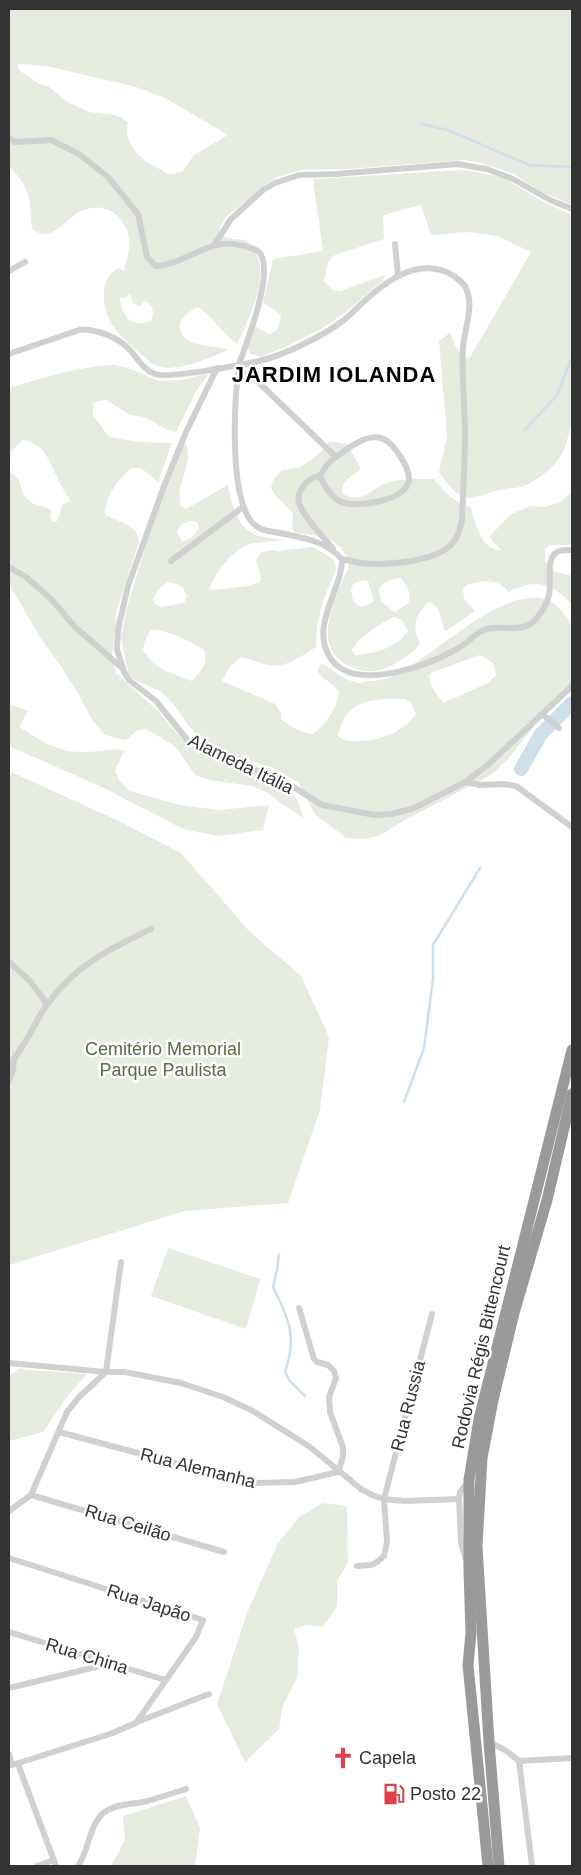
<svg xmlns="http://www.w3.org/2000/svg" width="581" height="1875" viewBox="0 0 581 1875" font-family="Helvetica,sans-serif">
<rect width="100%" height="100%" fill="#fff"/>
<g fill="#e5ebdf" fill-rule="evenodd">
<path d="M9,9H572V205L542,192L512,173L481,163L463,160L348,169L302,170L277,177L265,185L225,218L219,230L223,236L233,239L246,240C277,268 250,314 237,345L206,313L198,307C190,311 180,317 180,327C180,349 215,344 228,350C210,358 188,367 169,368C154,368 144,357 134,348C116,332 103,318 104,293C104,281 108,275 118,268L124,271C129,252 134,237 121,220C110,204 88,204 73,216C64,223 57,233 44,234C41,234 37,232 33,230C30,219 31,214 30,203C28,187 19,177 9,166ZM18,64L47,66L136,87L165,98L228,135L194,155L182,172C179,172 174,174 170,174C167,174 163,171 160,169C141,161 123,144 128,122L116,115L89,112L66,101L48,86L39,84L19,70ZM130,293L133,303L140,306L145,301L152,306L153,314L151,321C131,328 122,316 120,298H126Z"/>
<path d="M465,170L502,177L542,201L572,215V423C568,433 567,446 561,455C555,466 541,477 530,483C522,488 513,488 504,489C491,490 472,503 460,495C451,490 445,480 439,472L447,436L439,341L450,333C454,344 458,354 469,359L531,252L497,236L468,232L433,235L430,232L421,205L383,215L384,239L335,255L328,262L324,281L333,290L340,291L385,275L383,280L346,312L323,328L285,347L261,357L251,354L247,347L255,326L269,334C279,332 279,325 281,316L276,311L263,303L273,259L323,251L313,179Z"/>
<path d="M114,365L128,368L159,381L183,380L209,373L195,393L176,432L166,429L144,417L130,415L106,400L98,401L93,404V415L109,437L140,442L172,443L158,482L141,468H131C117,482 105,495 105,515C119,522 138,525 139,542L117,609L112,657L116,673L159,712L181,738L194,749L224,765L283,782L296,798L304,818L282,804L268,793L252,786L209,780L195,775L175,746L146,729L136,731L126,740L105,735L92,720L80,697L61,666L41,639L9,584V469C11,474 17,476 19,481C23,491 23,498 34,504C41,507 46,506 52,512L50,517L53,522L57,521L63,504L71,501C65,492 59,483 55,473C47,455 43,444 22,440L11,452L9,460V388C46,377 75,367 114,365Z"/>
<path d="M184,440C193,456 184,472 180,488C179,493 180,499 180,505L186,509L228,485C231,502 236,525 253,534C262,538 275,538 285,540C274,542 264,541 254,543C234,546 216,572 209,589L214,590L248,586L260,582L261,577L256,560L262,552L271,550L279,551L312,547L327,555L335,562L336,569L323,601L317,625L316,647C297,659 283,671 260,663C253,661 248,658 241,657L230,666L222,681L275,704L281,713V719C291,727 301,733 313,734C327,723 337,708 339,691C332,683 323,679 317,671L322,663C332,671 345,680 358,683C362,683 368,681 373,681C378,680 383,680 388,678C428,665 514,569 557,606C563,611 569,619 572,627C575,637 572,675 572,688L536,724L508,759L491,775L403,821L379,836L365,839L346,838L315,814L299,783L274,768L237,758L199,737L188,725L173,703L160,691L133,679L128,673L121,638L127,607L153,522ZM191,521L197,522L199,529L191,538L182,542L177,532L181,524ZM168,582C178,583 184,587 187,596L184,603L161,607L155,604L153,599L160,588ZM151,630C169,630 189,641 204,650C209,665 201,670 192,681C171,673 155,670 143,650L147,636ZM480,655L493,663L496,675L488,683L443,703C437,694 427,684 430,673ZM405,699L412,704L416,714C402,732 383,740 361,741C352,742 344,741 338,736C346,698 372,699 405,699Z"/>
<path d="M329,441L347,444L360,467V470C350,477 340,481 343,494C362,505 372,488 386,483C399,478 420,479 434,479C445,492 454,503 471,507C475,522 481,551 501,550L489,537L511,514L531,506L545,507L561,502L572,491V545H550L545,549V560L550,570L572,576V605C555,583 533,578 509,592C496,577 484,581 466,585L463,589L464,599L475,611L446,631L444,629C441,618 441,606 429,602C416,614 411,627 420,643C417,650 410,654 404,658C396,663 388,668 380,670C358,675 331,662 328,638C326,617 336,598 343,579C345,575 349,569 349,565C349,562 347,557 345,554C335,536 314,535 295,533L292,528L293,513L276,496L271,488L273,480L282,470L301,467L326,448ZM401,578C407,586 412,592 408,604L394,612L381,601L379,589C384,581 391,579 401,578ZM363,580L368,581L374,601C359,612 352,605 351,588L354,583ZM394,617L402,620L408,631C398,647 374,654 356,655L352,651C356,638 383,622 394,617Z"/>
<path d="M9,704L28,711L19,727C42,741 56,752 84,752C98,753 111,747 124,751L115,771L119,780L130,791L179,805L219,810L269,805L263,830L218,836L183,829L104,788L9,746Z"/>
<polygon points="9,771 119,821 181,853 250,932 301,976 329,1037 320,1110 288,1203 185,1211 9,1265"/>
<polygon points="168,1248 260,1279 246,1329 151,1296"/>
<polygon points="19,1369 87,1374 66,1398 43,1432 9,1441 9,1376"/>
<polygon points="323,1503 347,1506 348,1563 337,1581 337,1606 323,1627 307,1625 294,1629 299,1648 297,1678 283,1705 279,1729 245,1762 217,1704 247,1613 278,1543 299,1517"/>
<polygon points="186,1796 200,1828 195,1866 111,1866 125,1840 123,1816"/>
</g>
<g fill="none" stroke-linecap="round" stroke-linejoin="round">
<g stroke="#cddfea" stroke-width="2.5">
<polyline points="422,124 448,130 529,165 572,167"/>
<polyline points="525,430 557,395 572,357"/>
<polyline points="404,1102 424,1048 433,979 433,945 480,868"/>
<path d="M279,1254L277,1270L273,1287C288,1317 298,1337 285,1371L289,1380L305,1396"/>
</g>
<polyline stroke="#cddfea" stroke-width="14" points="521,769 541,734 572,703"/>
<g stroke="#d0d0d0" stroke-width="6">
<path d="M9,138L15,142L51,140L79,154L108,177L138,214L147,257L156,266C176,265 193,252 213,246C222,243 234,243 243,246C248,247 254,248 258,251C277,267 246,344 239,364C235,396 225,521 264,530C291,536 322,537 342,559C342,590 312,622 328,654C347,693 420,669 449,653C454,651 458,648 462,646C470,641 475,633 484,630C502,623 522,636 537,618C542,612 547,602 549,595C552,582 545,559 557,552C562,549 567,550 572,550"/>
<polyline points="395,244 398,276"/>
<polyline points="214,245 231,219 263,190 275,183 299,175 336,174 457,164 487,169 513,179 550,200 572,209"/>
<polyline points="9,271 25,262"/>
<path d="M9,354L79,330C95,328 117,337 128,348C137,357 142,369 155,374C167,379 242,365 259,361C285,355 323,336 344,320C357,309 369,295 384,285C405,270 430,261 454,276C458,279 462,282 465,286C475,304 465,327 463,346C461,374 465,404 465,433C465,462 463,491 462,520C460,529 458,538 451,545C433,562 385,566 361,563C354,562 348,560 342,559"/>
<polyline points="217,368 186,432 164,486 128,586 118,629 117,649 124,672 129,680 156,701 189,742 226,760 279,778 322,805 375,815 392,814 414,808 465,782 490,763 572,686"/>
<polyline points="238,373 249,375 254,378 336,457"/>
<path d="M320,476C324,485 331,497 341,502C357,508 405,501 409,481C410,472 403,460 398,453C384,431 369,435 350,447C343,452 335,457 329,463C325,466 323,473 320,475C318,477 315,477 313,478C304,483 296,493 299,503C304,518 324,537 333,549"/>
<polyline points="171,561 243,507"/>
<polyline points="9,567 26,577 51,599 74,626 121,667"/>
<polyline points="542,714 559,728"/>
<polyline points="465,782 480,785 503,784 516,786 572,827"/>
<polyline points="9,962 30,981 47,1004"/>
<path d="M9,1064C25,1048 33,1025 46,1006C74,966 109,949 151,929"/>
<polyline points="9,1081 13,1070 14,1059"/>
<polyline points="9,1363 106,1372 125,1372 181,1383 223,1397 253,1411 310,1447 361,1489 372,1495 384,1499 404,1501 459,1499"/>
<polyline points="106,1372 121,1262"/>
<polyline points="59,1432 250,1483 295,1482 338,1472 343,1457 343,1447 330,1412 329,1397 336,1378 334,1371 328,1365 317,1362 314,1359 299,1308"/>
<polyline points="31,1495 224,1552"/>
<polyline points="9,1511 31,1495 67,1412 79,1397 106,1372"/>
<polyline points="9,1558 203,1620 196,1637 136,1723 110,1734 9,1766"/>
<polyline points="466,1560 461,1543 459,1499 460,1492 467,1483"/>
<polyline points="357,1566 371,1565 377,1562 384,1556 387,1541 384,1499 432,1314"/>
<polyline points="9,1632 165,1680"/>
<polyline points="9,1688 108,1664"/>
<polyline points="137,1722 209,1694"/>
<polyline points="489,1742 505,1750 519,1761"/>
<polyline points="9,1754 12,1765"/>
<polyline points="519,1761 532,1866"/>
<polyline points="519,1761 572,1758"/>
<polyline points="18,1764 56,1866"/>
<polyline points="37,1866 54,1860"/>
<path d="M78,1866C88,1852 88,1833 98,1819C108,1803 132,1805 148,1801C161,1797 173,1793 186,1789"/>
</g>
<g stroke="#9a9a9a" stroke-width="11">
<polyline points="488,1866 468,1665 471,1633 469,1570 469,1480 479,1419 572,1050"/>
<polyline points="499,1866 489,1742 477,1546 482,1458 493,1400 514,1313 547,1200 572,1094"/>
</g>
</g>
<defs>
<g id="church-bare" transform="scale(1.725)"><path d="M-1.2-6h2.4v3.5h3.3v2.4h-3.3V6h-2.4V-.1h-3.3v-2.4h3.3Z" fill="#dd424a" stroke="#fff" stroke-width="2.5" paint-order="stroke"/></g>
<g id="fuel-bare" transform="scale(1.725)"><path d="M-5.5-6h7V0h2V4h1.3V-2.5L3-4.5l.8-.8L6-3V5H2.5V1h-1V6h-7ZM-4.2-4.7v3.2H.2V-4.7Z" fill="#dd424a" stroke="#fff" stroke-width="2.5" paint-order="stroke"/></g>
</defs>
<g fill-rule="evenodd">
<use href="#church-bare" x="343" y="1758"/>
<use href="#fuel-bare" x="394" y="1794"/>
</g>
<g text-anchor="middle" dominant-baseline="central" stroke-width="5" stroke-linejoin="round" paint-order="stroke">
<g font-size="18" fill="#333" stroke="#fff">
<text transform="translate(241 764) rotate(26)">Alameda Itália</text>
<text transform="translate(481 1347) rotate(-77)">Rodovia Régis Bittencourt</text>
<text transform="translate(408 1406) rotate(-76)">Rua Russia</text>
<text transform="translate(198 1468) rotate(14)">Rua Alemanha</text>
<text transform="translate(128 1523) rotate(17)">Rua Ceilão</text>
<text transform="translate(149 1603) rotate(18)">Rua Japão</text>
<text transform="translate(87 1656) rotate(17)">Rua China</text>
</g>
<g font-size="18" fill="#556d41" stroke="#fff">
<text x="163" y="1049">Cemitério Memorial<tspan x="163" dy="21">Parque Paulista</tspan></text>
</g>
<g font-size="18" fill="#333" stroke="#fff" text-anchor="start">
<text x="359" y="1758">Capela</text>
<text x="410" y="1794">Posto 22</text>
</g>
<g font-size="22" font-weight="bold" letter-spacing="1" fill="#000" stroke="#fff">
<text x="334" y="374">JARDIM IOLANDA</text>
</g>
</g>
<rect width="581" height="1875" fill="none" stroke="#333333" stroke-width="20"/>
</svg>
